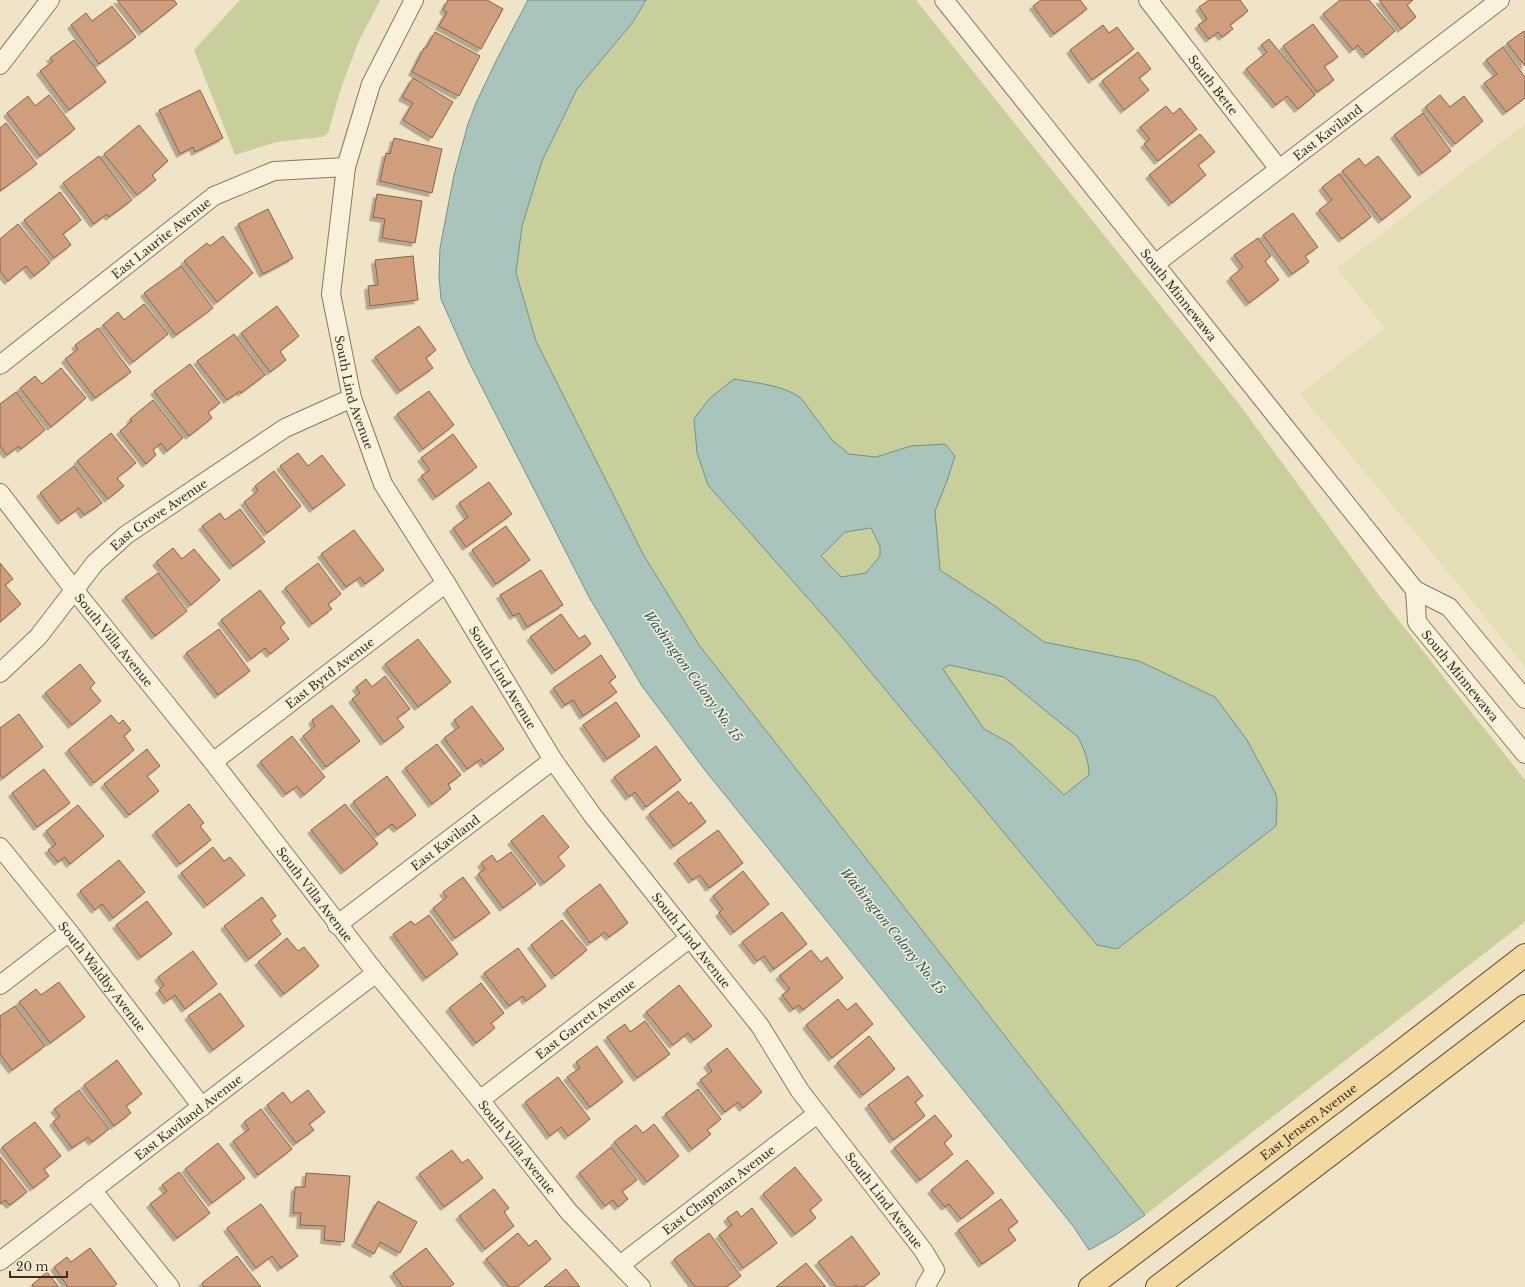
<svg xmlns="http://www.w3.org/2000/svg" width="1525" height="1287" viewBox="0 0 1525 1287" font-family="'Libre Baskerville',serif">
<defs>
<filter id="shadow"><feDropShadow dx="-3.5" dy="3.5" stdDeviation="0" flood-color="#0004"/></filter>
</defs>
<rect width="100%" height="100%" fill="#f0e4c8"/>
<polygon fill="#e6deb5" points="1525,124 1525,667 1468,596 1300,394 1385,328 1337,268"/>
<g fill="#c9cf9b">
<polygon points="240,0 380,0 358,43 341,88 328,133 322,137 277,142 235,155 194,50"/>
<polygon points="646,0 916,0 1239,404 1381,598 1525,780 1525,922 1145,1215 699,645 643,554 536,341 516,273 522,226 542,161 577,89 633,22"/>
</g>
<g fill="#a9c4bc" stroke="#6f938a" fill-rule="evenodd">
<polygon points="528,0 646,0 633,22 577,89 542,161 522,226 516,273 536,341 643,554 699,645 1145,1215 1114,1236 1089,1250 1073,1226 704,769 642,686 589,597 469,362 441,299 439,276 440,248 454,175 468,124 476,103 497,59"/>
<path d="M734,379C756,383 783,385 801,398L832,440L849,454L876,457L911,446L945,444L955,456L947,481L935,511L940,570L992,604L1044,642L1139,661L1215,697L1247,740L1275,792L1277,800L1276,826L1117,949L1097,945L836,630L708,485L697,453L694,419L709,399ZM871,528L880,546V556L866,573L841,577L821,556L845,532ZM949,665L1004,677L1078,737C1084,749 1089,761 1089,775L1064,795L1011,744L984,729L943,669Z"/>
</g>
<g fill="#cf9f7d" stroke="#8d5f41" filter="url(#shadow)">
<polygon points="117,0 174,0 177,4 142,32"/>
<polygon points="448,0 487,0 503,9 481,49 439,26 447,12 443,10"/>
<polygon points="1041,0 1080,0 1087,9 1054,34 1033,6"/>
<polygon points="1209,0 1240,0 1248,11 1230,25 1233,29 1222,37 1218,32 1209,39 1198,25 1207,19 1199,7"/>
<polygon points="1340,0 1369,0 1395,31 1366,55 1358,45 1353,50 1323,14"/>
<polygon points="1379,0 1413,0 1407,5 1416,17 1401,29"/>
<polygon points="112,6 136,37 99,64 71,25 86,13 92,21"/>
<polygon points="1313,24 1338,57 1324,66 1334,80 1317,92 1283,46"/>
<polygon points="1103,25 1109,33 1117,27 1134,49 1092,80 1070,50"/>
<polygon points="1524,31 1525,32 1525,66 1507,43"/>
<polygon points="435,32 480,56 459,96 412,72 424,48 426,48"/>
<polygon points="1269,39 1315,95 1298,109 1287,96 1276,105 1246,69 1267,52 1261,45"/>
<polygon points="74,40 106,82 69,110 40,71 53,61 50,58"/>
<polygon points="1503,47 1525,77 1525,98 1506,112 1484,83 1497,74 1486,60"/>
<polygon points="1138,52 1151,69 1139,78 1149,90 1124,110 1102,81"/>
<polygon points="413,78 453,102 432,138 403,120 413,103 402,97"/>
<polygon points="200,90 223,138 195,152 193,147 180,154 159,110"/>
<polygon points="49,95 75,129 40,156 7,113 28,96 35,106"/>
<polygon points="1440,95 1450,107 1464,96 1483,121 1455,144 1425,107"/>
<polygon points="1166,106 1173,114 1180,108 1197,129 1158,161 1144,144 1150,139 1140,127"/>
<polygon points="1423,113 1451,151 1422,173 1394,135"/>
<polygon points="6,123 37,164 0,191 0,128"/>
<polygon points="139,125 168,161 152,175 156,180 137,195 104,154"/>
<polygon points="1200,134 1215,152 1198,165 1206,175 1172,203 1149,175"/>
<polygon points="394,138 442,149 432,193 380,181 386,153 390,154"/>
<polygon points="99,156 132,200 109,217 107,214 94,224 63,183"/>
<polygon points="1378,156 1411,197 1382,220 1342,171 1359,158 1365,166"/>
<polygon points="1339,174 1371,217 1342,239 1319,210 1332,200 1322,187"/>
<polygon points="60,192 81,220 63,234 71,245 54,258 24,220"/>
<polygon points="377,194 422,201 415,243 382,238 385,219 373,217"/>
<polygon points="268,209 293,258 263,274 238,224"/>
<polygon points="1293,213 1318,247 1305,256 1309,262 1292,274 1263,235"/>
<polygon points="18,224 50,263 34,276 26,266 8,281 0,271 0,239"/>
<polygon points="223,236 253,273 217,302 184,261 207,243 210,246"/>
<polygon points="1258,238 1271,256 1265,261 1279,280 1249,303 1230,278 1243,267 1234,255"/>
<polygon points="413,256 418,300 370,306 368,286 378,285 375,260"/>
<polygon points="181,266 213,308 176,335 144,293"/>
<polygon points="144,304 168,334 133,362 103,325 118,312 124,320"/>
<polygon points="277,306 299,336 280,351 286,360 270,372 241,333"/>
<polygon points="419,326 436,350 426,358 433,368 400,391 375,357"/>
<polygon points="98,328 131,372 95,398 65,359 78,349 75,345"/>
<polygon points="234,334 265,375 241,393 240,391 227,400 197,361"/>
<polygon points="190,364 220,403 208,412 212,418 189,436 154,391"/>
<polygon points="61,368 86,398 51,427 20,388 35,376 42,384"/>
<polygon points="429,391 454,425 423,449 397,414"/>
<polygon points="16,392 45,430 21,449 19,446 7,455 0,446 0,404"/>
<polygon points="153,400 183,438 167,451 161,443 153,450 156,455 146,464 120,431 132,421 130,419"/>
<polygon points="111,433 136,463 117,478 124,486 108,499 77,461"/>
<polygon points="453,434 477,467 436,497 421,476 430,470 421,458"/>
<polygon points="298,453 308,466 322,455 345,485 313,509 280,466"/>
<polygon points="74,466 102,503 84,515 79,508 61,521 40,493"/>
<polygon points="274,471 301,506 267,533 244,502 258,491 255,486"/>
<polygon points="489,482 512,514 466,547 453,528 468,517 459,503"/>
<polygon points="240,509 265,542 233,566 202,526 220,513 225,520"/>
<polygon points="506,526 530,560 496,584 472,550"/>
<polygon points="354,530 384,570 365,584 360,577 346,587 321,554"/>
<polygon points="173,548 182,559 194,549 220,580 191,605 156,562"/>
<polygon points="0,563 13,579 5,585 21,604 0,622"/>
<polygon points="318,563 341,594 328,604 332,609 312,624 285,588"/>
<polygon points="541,570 563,605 527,627 519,613 513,616 500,595"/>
<polygon points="158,573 187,611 155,636 125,597"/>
<polygon points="260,590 285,623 280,627 289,639 270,654 265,648 251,659 221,620"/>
<polygon points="561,614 579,639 585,635 591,644 555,671 530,637"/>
<polygon points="219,629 250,671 218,695 186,653"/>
<polygon points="418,639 451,682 418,707 385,664"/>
<polygon points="601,655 616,677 609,682 617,692 583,716 573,700 565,705 553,688"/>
<polygon points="80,664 95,683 90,688 101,701 72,725 45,693"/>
<polygon points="385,676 410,709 397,718 404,727 384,742 352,699 360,693 356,687 366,679 372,687"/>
<polygon points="616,702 640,736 607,759 583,725"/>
<polygon points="332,705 360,741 326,767 303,736 315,726 312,720"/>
<polygon points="472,706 504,749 484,764 481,759 467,769 444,738 459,727 454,720"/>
<polygon points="19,714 43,747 3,778 0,775 0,728"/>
<polygon points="111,715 119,724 123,720 131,730 124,736 134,750 94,783 68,750"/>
<polygon points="292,736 325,777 304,795 297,786 286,794 260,762"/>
<polygon points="437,744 461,775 448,784 451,789 432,804 405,768"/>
<polygon points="656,746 681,780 646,807 635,792 629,797 614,777"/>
<polygon points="147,749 160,766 147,776 159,791 129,815 104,784"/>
<polygon points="44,769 70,803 37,827 12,793"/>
<polygon points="387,776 416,815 397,829 392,824 378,835 353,802"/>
<polygon points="678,791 689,804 691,802 706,822 674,846 649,814"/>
<polygon points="189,804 204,823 200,826 211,840 180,864 155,832"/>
<polygon points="345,804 378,844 344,871 311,830"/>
<polygon points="78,805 104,836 70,864 65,857 58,862 48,850 56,844 46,831"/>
<polygon points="543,815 569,847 558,857 565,866 544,883 511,841"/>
<polygon points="718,830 743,863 709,888 700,875 692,880 677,860"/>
<polygon points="213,847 224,861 230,857 245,875 207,905 181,873"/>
<polygon points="511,852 536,884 503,908 478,874 485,869 481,863 492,855 497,862"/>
<polygon points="119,860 145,892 113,918 102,904 95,910 80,891"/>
<polygon points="743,871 769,904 734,932 719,913 723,909 713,896"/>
<polygon points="463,877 490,913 455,938 433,908 447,897 443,892"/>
<polygon points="600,884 628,923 609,937 605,932 590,943 566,910"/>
<polygon points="262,897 276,916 271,920 281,934 249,959 224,926"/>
<polygon points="147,901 172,934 141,957 116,925"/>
<polygon points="782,912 807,944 774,969 764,956 757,961 742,942"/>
<polygon points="429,915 458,954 426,978 393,934 411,921 415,925"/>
<polygon points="562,920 587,950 555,976 531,945"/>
<polygon points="287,938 298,951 304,947 319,966 284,994 258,962"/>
<polygon points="518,948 546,986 526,1001 523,996 509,1006 484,973"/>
<polygon points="811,950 821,962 827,957 843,978 803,1010 799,1005 793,1009 782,995 790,989 779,976"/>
<polygon points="193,951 217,984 185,1009 175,995 167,1001 159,990 164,985 158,977"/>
<polygon points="59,982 85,1017 50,1043 19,1002 36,989 41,995"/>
<polygon points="481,983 504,1013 491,1023 495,1028 476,1043 449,1008"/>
<polygon points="679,985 712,1026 694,1040 688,1033 673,1045 646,1012"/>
<polygon points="220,993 244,1026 213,1050 188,1016"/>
<polygon points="838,999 847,1010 856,1003 873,1024 832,1058 806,1025"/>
<polygon points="15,1006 45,1046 12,1070 0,1054 0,1027 1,1025 0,1023 0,1016"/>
<polygon points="645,1021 670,1054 637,1078 607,1037 625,1024 630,1032"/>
<polygon points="869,1036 895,1069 863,1095 837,1063"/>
<polygon points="597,1046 623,1082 590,1107 567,1077 580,1068 576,1062"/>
<polygon points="727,1048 762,1092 743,1108 738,1102 725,1112 700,1080 712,1071 707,1064"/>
<polygon points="117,1060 142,1094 126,1106 131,1113 114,1126 84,1085"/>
<polygon points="908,1076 923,1096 915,1102 925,1116 893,1140 868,1105"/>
<polygon points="558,1077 590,1119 568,1136 561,1127 550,1136 525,1102"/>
<polygon points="698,1089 721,1119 707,1130 711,1134 692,1149 665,1114"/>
<polygon points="79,1090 109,1129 92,1142 88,1137 72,1148 53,1122 60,1116 54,1109"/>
<polygon points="308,1090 325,1112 309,1124 314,1130 296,1143 267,1105 283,1092 291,1103"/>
<polygon points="261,1109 292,1149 258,1175 233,1141 249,1129 244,1122"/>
<polygon points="935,1115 952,1136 944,1143 953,1154 920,1180 894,1148"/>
<polygon points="35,1122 61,1156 44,1169 49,1176 33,1188 2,1147"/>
<polygon points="654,1124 679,1156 647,1182 614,1142 636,1125 643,1133"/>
<polygon points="218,1143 245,1178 212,1203 185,1169"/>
<polygon points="611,1147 637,1180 622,1191 628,1199 618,1207 613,1200 605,1206 579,1173"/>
<polygon points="452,1150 462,1163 468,1159 483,1178 444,1207 419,1174"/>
<polygon points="0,1157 27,1192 10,1205 5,1200 0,1204"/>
<polygon points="967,1160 994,1193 961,1219 949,1204 945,1207 931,1190"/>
<polygon points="795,1167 822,1200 810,1210 816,1218 795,1234 763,1194"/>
<polygon points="179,1172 210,1213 177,1238 150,1204 167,1191 162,1185"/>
<polygon points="306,1173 350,1176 344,1242 324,1240 325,1226 300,1225 301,1213 293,1213 295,1187 305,1187"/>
<polygon points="494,1189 509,1208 504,1212 514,1226 485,1249 459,1216"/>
<polygon points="1001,1199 1018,1222 1008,1229 1016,1240 982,1264 958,1230"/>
<polygon points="378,1201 417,1222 400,1253 380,1242 374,1254 355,1243"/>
<polygon points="261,1204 298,1256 281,1268 272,1256 256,1268 227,1228"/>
<polygon points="752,1208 777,1243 743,1268 719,1235 732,1225 727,1218 737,1211 741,1217"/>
<polygon points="518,1233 529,1246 536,1240 551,1259 517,1287 509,1287 486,1259"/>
<polygon points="709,1233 741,1276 726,1287 695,1287 674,1259"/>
<polygon points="852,1236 880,1274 863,1287 858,1287 856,1285 854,1287 837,1287 818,1262"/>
<polygon points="90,1248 117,1284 113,1287 68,1287 54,1267 67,1257 71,1262"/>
<polygon points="426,1248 454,1284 450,1287 403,1287 393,1273"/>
<polygon points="237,1256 261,1287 204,1287 202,1283"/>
<polygon points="806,1263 826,1287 776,1287"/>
<polygon points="566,1269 580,1287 544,1287"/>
<polygon points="47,1272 59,1287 33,1287 32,1285"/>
</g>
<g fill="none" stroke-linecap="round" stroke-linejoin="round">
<g stroke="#8d765c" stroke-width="20">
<g id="minor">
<path id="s1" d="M414,0L371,84L346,167L331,294L352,398L383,484L446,583L553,760L593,816L760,1026L800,1091L923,1250L935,1270L925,1287"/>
<path id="s2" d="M944,0L1415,590L1449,607L1525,699"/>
<path id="s3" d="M1148,0L1279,169"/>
<polyline points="0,65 50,0"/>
<path id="s4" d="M1155,264L1500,0"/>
<path id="s5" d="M0,365L214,196L274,171L346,167"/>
<path id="s6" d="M0,493L75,591L213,762L376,973L480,1100L569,1212L641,1287"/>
<path id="s7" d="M1415,590L1417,622L1525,754"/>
<path id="s8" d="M0,673L38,637L95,563L126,535L285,428L352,398"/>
<path id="s9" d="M213,762L446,583"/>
<path id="s10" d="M0,847L69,932L202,1107"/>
<path id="s11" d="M337,925L553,760"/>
<polyline points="0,985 69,932"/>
<path id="s12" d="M480,1100L690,938"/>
<polyline points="92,1190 170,1287"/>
<path id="s13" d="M0,1261L376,973"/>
<path id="s14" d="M620,1265L817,1114"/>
</g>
</g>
<g stroke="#5b4430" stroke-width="24">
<g id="primary">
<path id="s15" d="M1090,1287L1387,1062L1525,955"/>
<polyline points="1157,1287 1525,1006"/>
</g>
</g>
<use href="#minor" stroke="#faf1dc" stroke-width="18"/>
<use href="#primary" stroke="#f3d9a0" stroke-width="22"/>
</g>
<g text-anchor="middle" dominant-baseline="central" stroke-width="3" stroke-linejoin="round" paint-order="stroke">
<g font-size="12" fill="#3d2e20" stroke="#f7eed8">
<text stroke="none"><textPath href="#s3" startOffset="107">South Bette</textPath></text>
<text stroke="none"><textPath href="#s4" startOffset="217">East Kaviland</textPath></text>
<text stroke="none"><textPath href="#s5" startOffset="205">East Laurite Avenue</textPath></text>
<text stroke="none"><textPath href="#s2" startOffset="377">South Minnewawa</textPath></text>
<text stroke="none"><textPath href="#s1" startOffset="410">South Lind Avenue</textPath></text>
<text stroke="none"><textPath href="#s8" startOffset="226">East Grove Avenue</textPath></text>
<text stroke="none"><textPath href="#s6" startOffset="186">South Villa Avenue</textPath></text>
<text stroke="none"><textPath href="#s9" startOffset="147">East Byrd Avenue</textPath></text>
<text stroke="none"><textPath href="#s7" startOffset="101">South Minnewawa</textPath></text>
<text stroke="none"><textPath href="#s1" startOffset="734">South Lind Avenue</textPath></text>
<text stroke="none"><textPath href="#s11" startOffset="136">East Kaviland</textPath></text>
<text stroke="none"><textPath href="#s6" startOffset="510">South Villa Avenue</textPath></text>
<text stroke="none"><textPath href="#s1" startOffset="1058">South Lind Avenue</textPath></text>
<text stroke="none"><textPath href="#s10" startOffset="165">South Waldby Avenue</textPath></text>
<text stroke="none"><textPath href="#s12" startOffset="133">East Garrett Avenue</textPath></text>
<text stroke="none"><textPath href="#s13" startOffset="237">East Kaviland Avenue</textPath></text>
<text stroke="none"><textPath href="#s15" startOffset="274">East Jensen Avenue</textPath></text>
<text stroke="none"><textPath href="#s6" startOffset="834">South Villa Avenue</textPath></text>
<text stroke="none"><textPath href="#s14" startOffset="124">East Chapman Avenue</textPath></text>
<text stroke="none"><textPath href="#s1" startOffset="1382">South Lind Avenue</textPath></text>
</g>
<g font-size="13" font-style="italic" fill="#2f5d5a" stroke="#f7eed8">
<text transform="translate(693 676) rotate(54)">Washington Colony No. 15</text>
<text transform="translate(893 931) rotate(51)">Washington Colony No. 15</text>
</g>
</g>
<path d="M10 1271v6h57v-6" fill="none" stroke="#3d2e20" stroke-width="2"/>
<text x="16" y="1271" font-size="12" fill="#3d2e20" stroke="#f7eed8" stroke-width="3" paint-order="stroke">20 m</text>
</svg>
